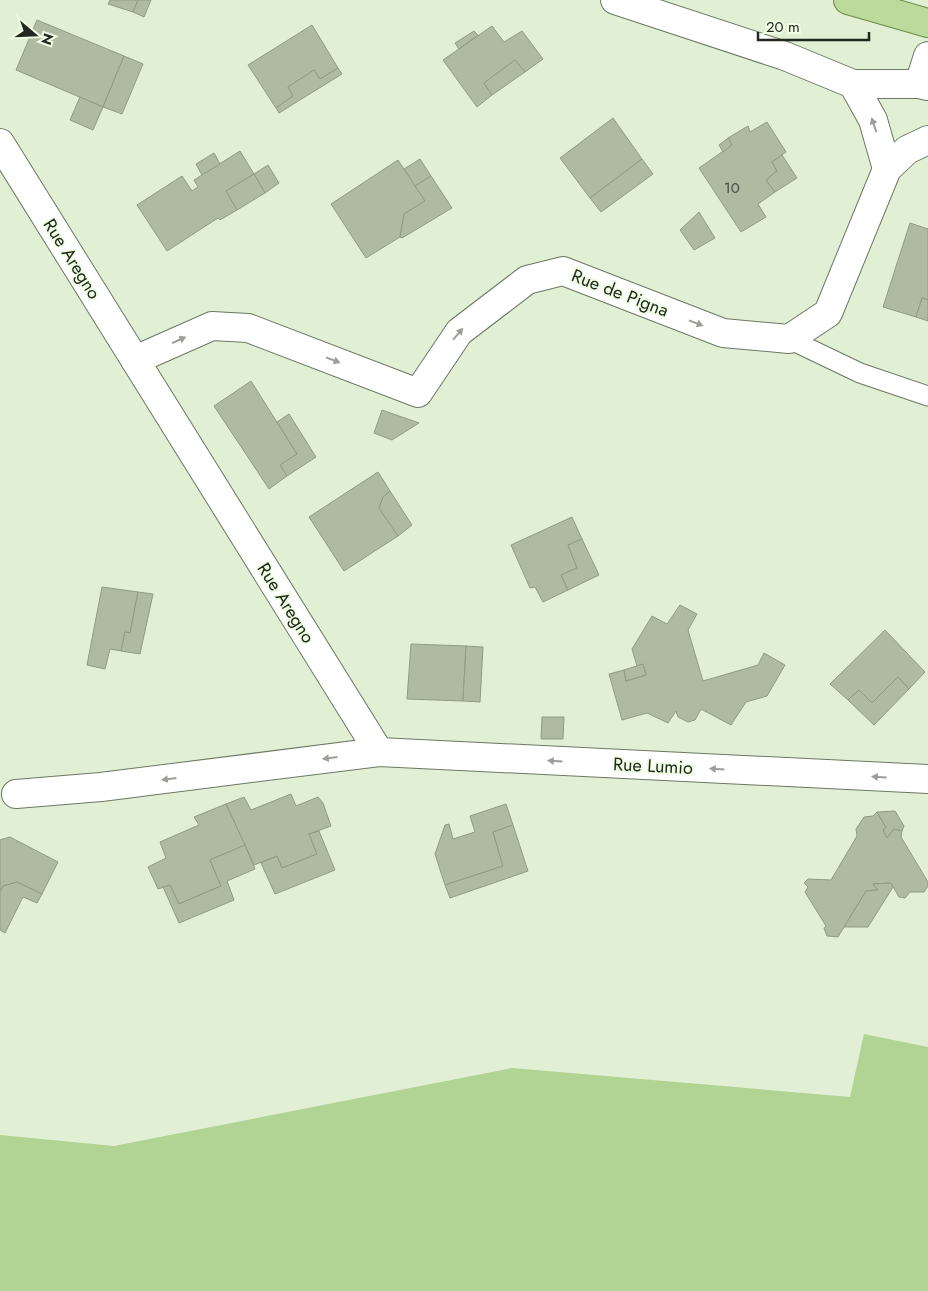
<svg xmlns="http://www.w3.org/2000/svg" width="928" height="1291" viewBox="0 0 928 1291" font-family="Jost,sans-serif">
<rect width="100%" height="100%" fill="#e1efd5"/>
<polygon fill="#b1d394" points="864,1034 928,1047 928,1291 0,1291 0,1135 114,1146 512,1068 850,1097"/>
<g fill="#aebba2" stroke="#8f9c84">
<polygon points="110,0 138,0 133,12 108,4"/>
<polygon points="138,0 151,0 144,17 133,12"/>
<polygon points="37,20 124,56 103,107 16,70"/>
<polygon points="312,25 338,68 320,79 314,70 288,87 293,96 276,108 248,65"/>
<polygon points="492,26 504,42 522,31 543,59 525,72 515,60 484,83 492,95 477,107 443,60"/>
<polygon points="474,31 478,35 459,49 455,43"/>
<polygon points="124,56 143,64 122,114 103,107"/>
<polygon points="515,60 525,72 492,95 484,83"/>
<polygon points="338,68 342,74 279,113 276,108 293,96 288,87 314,70 320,79"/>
<polygon points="80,97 103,107 93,130 70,120"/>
<polygon points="613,118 642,159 590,198 560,158"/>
<polygon points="767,122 786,152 772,162 777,171 766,180 775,192 758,204 766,217 741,232 699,168 732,145 728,138 748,126 750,132"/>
<polygon points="728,138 732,145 723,152 719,145"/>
<polygon points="240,151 254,174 226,191 237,210 220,220 218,218 167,251 137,205 182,176 192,191 198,187 194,180"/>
<polygon points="214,153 220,164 202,175 196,164"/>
<polygon points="782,155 797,178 775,192 766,180 777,171 772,162"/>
<polygon points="420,159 431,176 415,186 404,169"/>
<polygon points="642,159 653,174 601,212 590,198"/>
<polygon points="398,160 425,201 404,214 400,237 366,258 331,204"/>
<polygon points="268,165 279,183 265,193 254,174"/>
<polygon points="254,174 265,193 237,210 226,191"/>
<polygon points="431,176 452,208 402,238 400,237 404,214 425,201 415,186"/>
<polygon points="699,212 715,238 694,250 680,230"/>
<polygon points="910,223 928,229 928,300 922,298 916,317 883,307"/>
<polygon points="922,298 928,300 928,321 916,317"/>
<polygon points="251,381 297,454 280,465 287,476 269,489 214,406"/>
<polygon points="382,410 419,423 392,440 374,433"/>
<polygon points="289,414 316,457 287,476 280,465 297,454 277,422"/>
<polygon points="378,472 390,491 383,497 379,508 398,536 344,571 309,517"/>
<polygon points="390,491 412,525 398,536 379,508 383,497"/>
<polygon points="572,517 582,539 568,545 577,568 561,575 568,590 543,602 535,587 530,588 511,545"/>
<polygon points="582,539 599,575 568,590 561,575 577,568 568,545"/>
<polygon points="102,587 138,592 130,633 125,632 121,651 110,649 105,669 87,665"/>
<polygon points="138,592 153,594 140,654 121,651 125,632 130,633"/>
<polygon points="680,605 697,614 688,630 703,681 758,665 764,653 785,665 767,696 746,702 731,725 701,709 695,720 688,722 678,717 676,711 668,723 647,713 622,720 609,674 624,670 626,681 646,675 643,664 637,666 632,649 652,616 667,624"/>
<polygon points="885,630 925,672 909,689 898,677 872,703 859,690 848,700 830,684"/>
<polygon points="411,644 466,646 463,701 407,699"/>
<polygon points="466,646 483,647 480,702 463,701"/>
<polygon points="643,664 646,675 626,681 624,670"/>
<polygon points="898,677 909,689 874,725 848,700 859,690 872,703"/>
<polygon points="542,717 564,717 563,739 541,739"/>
<polygon points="291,794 296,806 318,797 323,803 331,826 309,834 317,854 282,868 277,856 254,865 226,804 244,797 251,810"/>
<polygon points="226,804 245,845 210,860 221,886 179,904 170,885 158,889 148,867 166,858 160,842 199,825 194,817"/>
<polygon points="506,804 513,825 493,832 503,866 445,885 435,854 445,825 449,824 453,839 475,832 470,816"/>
<polygon points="895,811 904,826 902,831 894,829 887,838 883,830 886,828 877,812"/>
<polygon points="877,812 886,828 883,830 887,838 894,829 902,831 901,837 928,882 928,886 924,892 910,892 905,898 899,897 891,883 873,884 878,890 866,891 838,937 827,936 824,928 826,926 805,892 808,887 804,883 808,879 831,880 857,836 856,829 864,817 873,816"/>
<polygon points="513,825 528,871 450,898 445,885 503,866 493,832"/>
<polygon points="319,831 335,870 275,894 261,863 277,856 282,868 317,854 309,834"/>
<polygon points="10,837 58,862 42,894 17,882 3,886 0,892 0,840"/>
<polygon points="245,845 255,869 227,881 234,900 179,923 163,887 170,885 179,904 221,886 210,860"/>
<polygon points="17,882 42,894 37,903 23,897 5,933 0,930 0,892 3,886"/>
<polygon points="891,883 893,887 868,927 844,927 866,891 878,890 873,884"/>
</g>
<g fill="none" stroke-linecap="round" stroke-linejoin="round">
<g stroke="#6c7861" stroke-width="21">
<polyline id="lane" points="789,339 860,373 928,396"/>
</g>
<g stroke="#6c7861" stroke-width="30">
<g id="street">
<polyline points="615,0 785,56 853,84 919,84 928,86"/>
<polyline points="853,84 873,120 887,169"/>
<polyline points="919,84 928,56"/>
<polyline points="0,143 379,752"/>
<polyline points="135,360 212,326 248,328 418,393 459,332 527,280 563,271 723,333 789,339 828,313 887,169 907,150 928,140"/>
<polyline points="16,794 101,787 379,752 928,779"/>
</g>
</g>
<g stroke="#698c45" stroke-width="30">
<polyline id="primary" points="848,0 928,23"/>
</g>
<use href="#lane" stroke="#fff" stroke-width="19"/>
<use href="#street" stroke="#fff" stroke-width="28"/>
<use href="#primary" stroke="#bcda9b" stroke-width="28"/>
</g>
<defs><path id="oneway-solid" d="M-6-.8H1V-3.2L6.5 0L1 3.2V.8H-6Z" transform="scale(1.25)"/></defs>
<g fill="#9c9e9a">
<use href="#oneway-solid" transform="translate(874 125) rotate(-109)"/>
<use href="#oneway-solid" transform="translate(696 323) rotate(21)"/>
<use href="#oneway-solid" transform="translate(458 334) rotate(-49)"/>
<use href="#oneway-solid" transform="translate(179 340) rotate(-24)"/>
<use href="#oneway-solid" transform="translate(333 360) rotate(21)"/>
<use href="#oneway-solid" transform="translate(330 758) rotate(173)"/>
<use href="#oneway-solid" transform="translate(555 761) rotate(-177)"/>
<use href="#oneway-solid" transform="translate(717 769) rotate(-177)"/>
<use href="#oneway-solid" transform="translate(879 777) rotate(-177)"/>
<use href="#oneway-solid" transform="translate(169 779) rotate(173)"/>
</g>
<g text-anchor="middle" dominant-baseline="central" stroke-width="4" stroke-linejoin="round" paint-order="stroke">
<g font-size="15" fill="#464d40">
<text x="732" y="188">10</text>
</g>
<g font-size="18" fill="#23281f" stroke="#eefde3">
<text transform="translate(72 259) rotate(58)">Rue Aregno</text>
<text transform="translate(620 293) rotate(21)">Rue de Pigna</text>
<text transform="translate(286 603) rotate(58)">Rue Aregno</text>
<text transform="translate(653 766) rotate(3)">Rue Lumio</text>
</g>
</g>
<g transform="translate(35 35) rotate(109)" stroke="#eefde3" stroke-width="4" paint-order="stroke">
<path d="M0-4L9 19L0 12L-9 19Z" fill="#23281f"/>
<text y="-8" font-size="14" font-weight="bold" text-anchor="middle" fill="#23281f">N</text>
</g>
<path d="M758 32v8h111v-8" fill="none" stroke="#23281f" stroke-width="2.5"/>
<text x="766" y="32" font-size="15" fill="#23281f" stroke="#eefde3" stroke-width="4" paint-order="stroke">20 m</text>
</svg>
